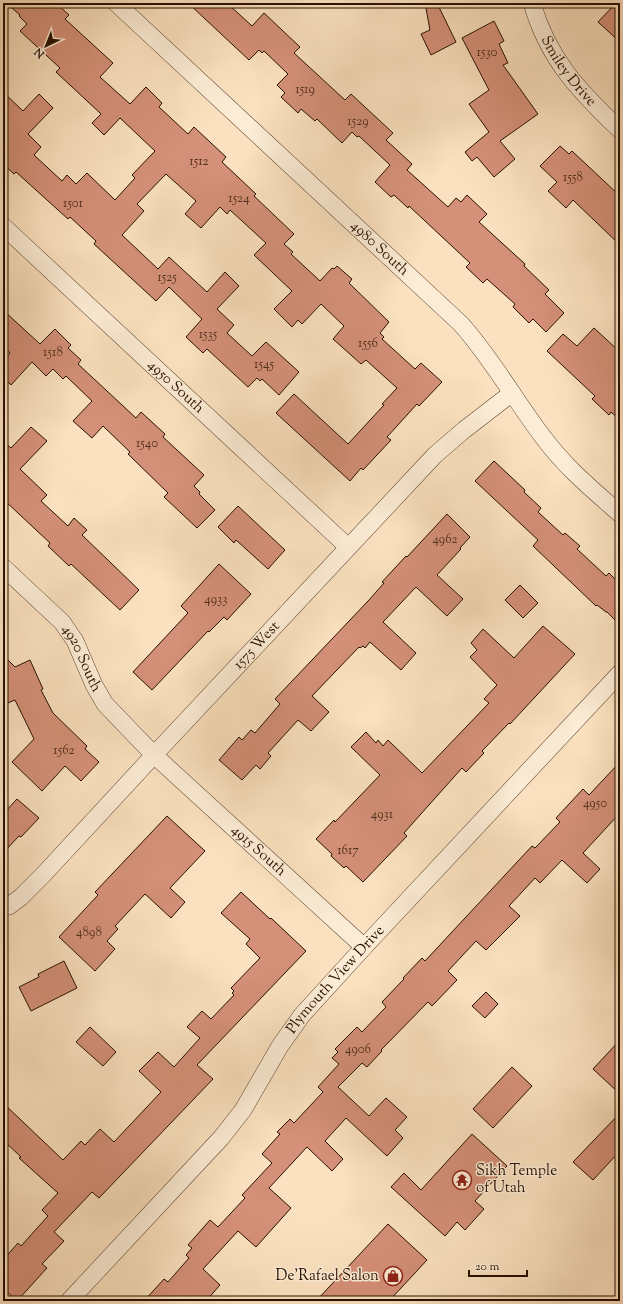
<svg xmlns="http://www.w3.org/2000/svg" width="623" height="1304" viewBox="0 0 623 1304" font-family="'Sorts Mill Goudy',serif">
<rect width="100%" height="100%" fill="#fbe1bf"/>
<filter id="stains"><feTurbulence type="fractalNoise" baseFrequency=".005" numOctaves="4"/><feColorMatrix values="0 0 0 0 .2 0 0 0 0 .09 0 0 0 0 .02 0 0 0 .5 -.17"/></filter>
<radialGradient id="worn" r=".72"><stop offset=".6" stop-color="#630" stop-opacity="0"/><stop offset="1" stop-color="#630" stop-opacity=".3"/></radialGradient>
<g fill="#d49078" stroke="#281000">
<polygon points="6,3 56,3 69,15 65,19 113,63 100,77 130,104 146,87 162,103 159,107 188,134 194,127 226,157 222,162 256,194 254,196 294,234 284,244 293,252 291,254 320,281 332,268 334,269 337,266 352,279 349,283 389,322 380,333 384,337 382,339 415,369 421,363 442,382 419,406 417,404 387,437 391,440 363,470 361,468 350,481 276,413 294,394 348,444 384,405 382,404 397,388 366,360 361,364 333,339 344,326 321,304 302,324 298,320 292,327 274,309 292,291 254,255 266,243 230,210 227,214 220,207 201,228 185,214 196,201 166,174 137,204 144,211 122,235 158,269 169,257 207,292 225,272 239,286 217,309 234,325 227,333 252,356 266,342 299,372 279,395 262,379 260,381 257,378 248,387 207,349 203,353 186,337 202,319 169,287 156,301 94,244 96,241 70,217 68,219 16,172 14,174 3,164 3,92 23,111 39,94 53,108 28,134 41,147 34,155 62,181 67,175 76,184 87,173 115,200 135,178 132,175 155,151 120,118 104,135 92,123 101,114 56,72 60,68 20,31 27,24 19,16 20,15"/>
<polygon points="188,3 227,3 252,26 264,13 300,47 294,53 345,100 351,94 393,133 386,140 412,164 407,170 448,207 456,198 461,202 467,195 487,214 479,222 525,264 524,266 549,290 545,294 564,313 546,332 533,319 529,323 513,307 515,304 487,279 483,283 466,267 470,263 409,206 408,208 394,195 391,197 375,182 390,165 359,136 357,137 352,132 342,143 317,119 315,121 301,109 298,113 281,97 285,93 277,85 288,74 264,51 262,53 259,50 249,60"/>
<polygon points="425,3 437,3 456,42 431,55 421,34 430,30"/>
<polygon points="616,3 620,3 620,42 598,22"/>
<polygon points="494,21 504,41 499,44 508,63 503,65 538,114 500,141 515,159 494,177 477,157 472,161 465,152 489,132 469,104 489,90 462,38"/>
<polygon points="560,146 569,154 572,151 620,196 620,245 573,200 566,208 548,191 557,182 540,166"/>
<polygon points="3,310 40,344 55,329 71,345 68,348 81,360 78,364 136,418 141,412 165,434 163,437 204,475 194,486 200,492 199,494 215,510 197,528 164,497 168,493 128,454 130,452 103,426 92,438 73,421 92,401 66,376 63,379 53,369 46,376 32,362 11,385 3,377 3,361 10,353 3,347"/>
<polygon points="594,328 620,352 620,420 611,412 609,415 592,399 595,396 547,351 563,334 577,346"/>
<polygon points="31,427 47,441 20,469 47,495 41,501 68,526 74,518 87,530 82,535 139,590 120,610 71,564 69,566 48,546 50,543 3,499 3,441 11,448"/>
<polygon points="494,461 525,490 524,492 541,508 538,512 563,535 565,533 580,546 577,549 606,576 609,573 620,584 620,625 607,612 606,612 597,605 596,606 533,546 538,540 475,481"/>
<polygon points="238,506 285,550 268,569 236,540 234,543 218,527"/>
<polygon points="447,514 470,537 460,548 461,549 437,575 463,599 447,616 416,587 383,622 416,653 401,670 370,642 365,648 363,646 360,648 359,647 312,696 329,712 311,731 298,720 268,753 271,756 260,769 256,765 242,780 219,760 239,737 242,740 251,730 255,733 280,704 275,699 369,600 384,583 382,582 406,556 407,557"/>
<polygon points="219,564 251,594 227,620 224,617 209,632 208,631 152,690 133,672 188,613 181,606"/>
<polygon points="520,585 538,603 523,618 505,600"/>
<polygon points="543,626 575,654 510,724 509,723 482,751 484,753 466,772 462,768 404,833 407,836 363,882 346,866 344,868 331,856 332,854 316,839 334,820 335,822 380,775 351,747 366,732 376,743 378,740 383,746 388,740 422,773 489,703 484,699 497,685 470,657 477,650 471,643 483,629 514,658"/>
<polygon points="3,655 15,667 30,660 43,689 41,690 53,713 87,746 85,749 99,762 81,781 65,766 42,791 12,762 34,739 15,700 3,705"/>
<polygon points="620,762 620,813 583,853 600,869 587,883 562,860 540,883 535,878 509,906 520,916 486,950 476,941 448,971 457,980 432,1006 428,1002 381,1050 382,1051 367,1067 362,1063 338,1087 369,1116 386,1098 407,1117 395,1130 403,1138 387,1156 346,1118 325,1141 343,1159 332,1171 307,1147 269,1188 291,1208 256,1247 238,1231 203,1269 220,1285 206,1301 144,1301 164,1279 168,1282 189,1258 186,1255 192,1248 188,1245 210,1220 218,1227 245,1198 242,1195 272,1163 262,1154 280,1134 277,1132 290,1119 294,1123 323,1092 318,1087 339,1064 332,1058 338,1052 335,1049 357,1027 362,1032 386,1007 382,1002 404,979 403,978 422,958 425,961 532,846 535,848 560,822 556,818 583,789 589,795"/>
<polygon points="17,799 39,818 21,837 19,836 3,853 3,814"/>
<polygon points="167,816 205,851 170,888 185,902 171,918 145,894 115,926 118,929 107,941 115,949 95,971 59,937 98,895 95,892"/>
<polygon points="241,892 270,919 271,918 306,951 197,1065 213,1079 99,1198 92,1192 54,1232 64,1241 42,1264 47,1268 17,1301 3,1288 3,1260 18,1243 21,1246 48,1216 42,1210 58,1193 19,1158 21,1157 3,1140 3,1103 63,1160 81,1141 85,1145 100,1129 114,1142 161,1092 139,1071 158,1052 174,1067 200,1038 187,1027 202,1011 211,1019 234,995 232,993 234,991 231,988 260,958 246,944 250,939 221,913"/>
<polygon points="64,961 77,988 31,1011 19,987 39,977 38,974"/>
<polygon points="486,992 498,1004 485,1018 472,1006"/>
<polygon points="90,1027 116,1052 103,1066 76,1042"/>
<polygon points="620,1040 620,1094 593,1069"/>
<polygon points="512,1067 532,1086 493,1128 473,1109"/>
<polygon points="620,1113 620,1151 593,1180 573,1162"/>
<polygon points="472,1134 507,1166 475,1201 484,1209 465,1230 457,1222 445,1236 391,1187 404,1173 421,1190"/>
<polygon points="388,1224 427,1260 389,1301 316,1301"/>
</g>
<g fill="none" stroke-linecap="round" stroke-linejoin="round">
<g stroke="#5d4430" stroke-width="18">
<g id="street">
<path id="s1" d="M116,3L461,324C493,360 514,399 543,437C565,467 593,490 620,514"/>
<path id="s2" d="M532,3C548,59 579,91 620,130"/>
<path id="s3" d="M3,226L348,547"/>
<path id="s4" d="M3,567L62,622L75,641L94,685L105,704L154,755L364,947"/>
<path id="s5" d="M3,902L9,906L21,897L43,875L154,755L435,455L464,430L512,393"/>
<path id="s6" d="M69,1301L221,1138L243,1110L280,1046L302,1015L364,947L620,673"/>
</g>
</g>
<use href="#street" stroke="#fcecd5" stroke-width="17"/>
</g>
<defs>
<g id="temple-ring" transform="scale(1)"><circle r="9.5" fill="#fcecd5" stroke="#8f2418" stroke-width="1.5"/><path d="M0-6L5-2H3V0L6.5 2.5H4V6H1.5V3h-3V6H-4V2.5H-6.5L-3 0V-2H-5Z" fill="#8f2418"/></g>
<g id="shop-ring" transform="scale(1)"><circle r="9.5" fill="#fcecd5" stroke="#8f2418" stroke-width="1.5"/><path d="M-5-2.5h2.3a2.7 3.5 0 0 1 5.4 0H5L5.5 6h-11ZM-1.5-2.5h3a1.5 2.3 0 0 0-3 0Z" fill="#8f2418"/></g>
</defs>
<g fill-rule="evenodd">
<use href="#temple-ring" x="462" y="1180"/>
<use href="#shop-ring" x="393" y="1276"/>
</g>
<g text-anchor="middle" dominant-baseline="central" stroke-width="3" stroke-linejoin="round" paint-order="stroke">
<g font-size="13" fill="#53301e">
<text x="487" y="53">1530</text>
<text x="305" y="90">1519</text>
<text x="358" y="122">1529</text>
<text x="199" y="162">1512</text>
<text x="573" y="178">1558</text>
<text x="239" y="199">1524</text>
<text x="73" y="204">1501</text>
<text x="167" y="278">1525</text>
<text x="208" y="335">1535</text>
<text x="368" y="344">1556</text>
<text x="53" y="353">1518</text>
<text x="264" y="365">1545</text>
<text x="147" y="444">1540</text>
<text x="445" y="540">4962</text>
<text x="216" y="600">4933</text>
<text x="64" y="751">1562</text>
<text x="595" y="804">4950</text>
<text x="382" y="815">4931</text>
<text x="348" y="851">1617</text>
<text x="89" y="933">4898</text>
<text x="358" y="1050">4906</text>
</g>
<g font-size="15" fill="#281000" stroke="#fcecd5">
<text stroke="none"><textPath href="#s2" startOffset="78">Smiley Drive</textPath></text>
<text stroke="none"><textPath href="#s1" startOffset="360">4980 South</textPath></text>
<text stroke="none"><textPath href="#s3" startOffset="236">4950 South</textPath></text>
<text stroke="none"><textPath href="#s5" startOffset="367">1575 West</textPath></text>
<text stroke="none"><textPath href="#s4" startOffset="122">4920 South</textPath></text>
<text stroke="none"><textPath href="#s4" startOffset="386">4915 South</textPath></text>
<text stroke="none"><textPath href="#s6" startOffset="419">Plymouth View Drive</textPath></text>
</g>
<g font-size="15" fill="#281000" stroke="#fcecd5" text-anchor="start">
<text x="476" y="1171">Sikh Temple<tspan x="476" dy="17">of Utah</tspan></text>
<text x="379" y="1276" text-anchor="end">De'Rafael Salon</text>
</g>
</g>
<rect width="623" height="1304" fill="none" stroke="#fbe1bf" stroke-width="16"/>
<rect x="4" y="4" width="615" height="1296" fill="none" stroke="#281000" stroke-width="2"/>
<rect x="8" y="8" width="607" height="1288" fill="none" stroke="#281000"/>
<g transform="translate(46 46) rotate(223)" stroke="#fcecd5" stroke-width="3" paint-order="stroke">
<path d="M0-3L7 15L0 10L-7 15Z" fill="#281000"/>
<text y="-6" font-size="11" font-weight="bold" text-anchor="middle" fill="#281000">N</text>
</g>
<path d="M469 1270v6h58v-6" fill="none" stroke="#281000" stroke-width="2"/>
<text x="475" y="1270" font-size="12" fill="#281000" stroke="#fcecd5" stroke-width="3" paint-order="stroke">20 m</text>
<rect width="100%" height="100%" filter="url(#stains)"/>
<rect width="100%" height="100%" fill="url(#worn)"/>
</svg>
